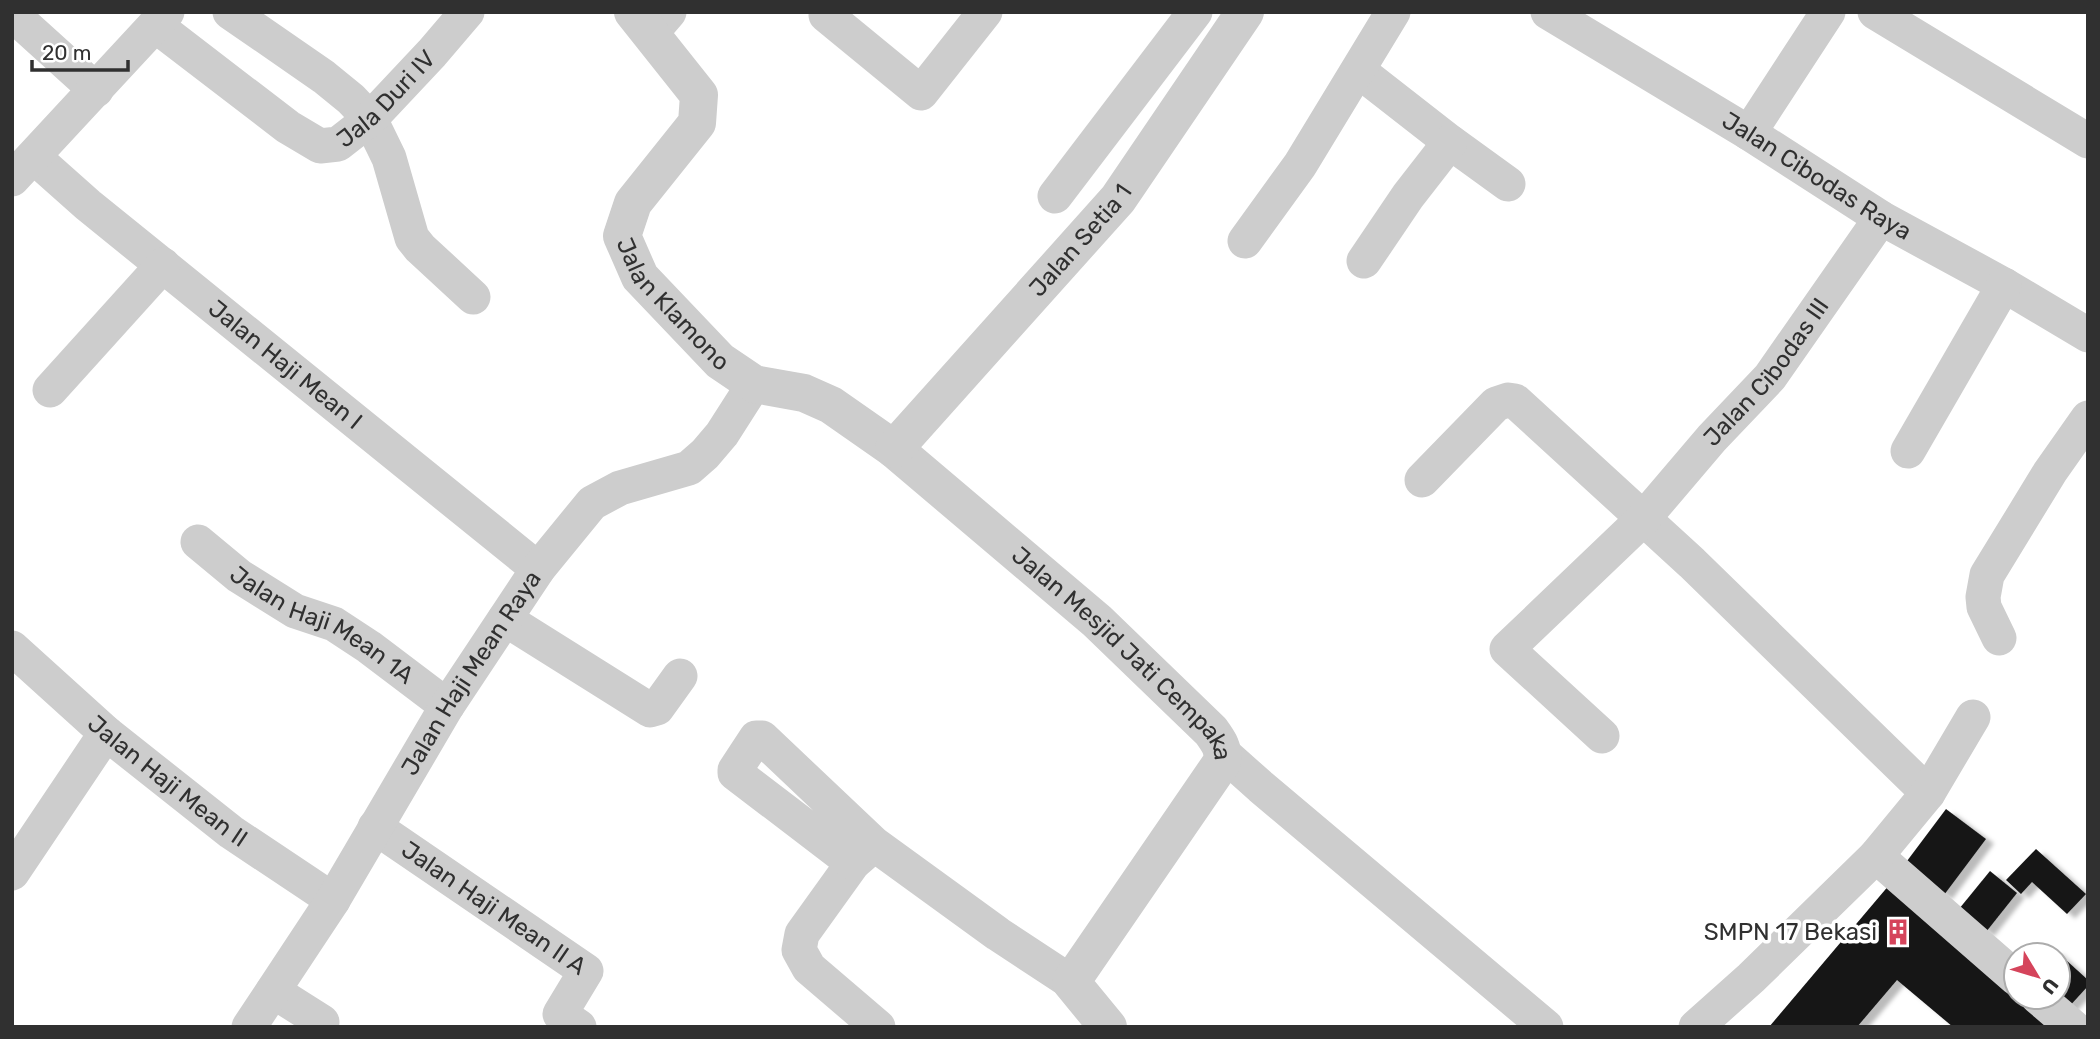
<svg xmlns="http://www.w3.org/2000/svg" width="2100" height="1039" viewBox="0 0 2100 1039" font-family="Rubik,sans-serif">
<defs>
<filter id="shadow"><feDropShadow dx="8" dy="4.5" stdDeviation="2" flood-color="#0004"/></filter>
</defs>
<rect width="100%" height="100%" fill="#fff"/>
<g fill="#171717" filter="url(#shadow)">
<polygon points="1946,809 1986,839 1944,895 1904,865"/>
<polygon points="2036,849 2086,894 2067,914 2032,882 2021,894 2006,880"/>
<polygon points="1990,871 2017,893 1986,932 1959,909"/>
<polygon points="1890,884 2016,992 2016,997 2022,997 2057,1027 1953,1027 1897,980 1857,1027 1769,1027"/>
<polygon points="2055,950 2088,980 2088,986 2067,1009 2058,997 2058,955 2051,955"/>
</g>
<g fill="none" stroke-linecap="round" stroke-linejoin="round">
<g stroke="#cdcdcd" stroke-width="35">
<polyline points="230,12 324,77 351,99 370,119 389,158 412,238 420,248 473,297"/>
<polyline points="828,12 826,15 921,93 985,12"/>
<path id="s1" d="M1548,12L1749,133L1881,218L2004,285L2088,335"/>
<polyline points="1875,12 2088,141"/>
<polyline points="12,14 96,90"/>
<path id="s2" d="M155,25L288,127L320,146L338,144L370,119L432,53L467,12"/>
<polyline points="651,33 669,12"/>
<polyline points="1359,71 1450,142 1508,184"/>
<polyline points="1749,133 1828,12"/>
<path id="s3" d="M34,157L88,205L538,569"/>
<polyline points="12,179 167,12"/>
<polyline points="1055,196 1195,12"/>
<polyline points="1245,241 1300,165 1393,12"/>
<polyline points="1364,261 1408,196 1450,142"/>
<polyline points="50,390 163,265"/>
<polyline points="1908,451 2004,285"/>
<polyline points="1422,480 1496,404 1508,400 1515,401 1692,563 1928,793"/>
<path id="s4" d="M198,542L239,576L295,611L334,624L369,647L447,706"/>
<polyline points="505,619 650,710 657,708 680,676"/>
<polyline points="1999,638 1984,607 1983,597 1987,575 2050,472 2088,418"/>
<path id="s5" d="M12,648L106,733L231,832L333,900"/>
<path id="s6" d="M1602,736L1507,649L1643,519L1712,438L1770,377L1881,218"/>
<polyline points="1224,754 1261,787 1546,1027"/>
<path id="s7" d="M375,827L586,971L560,1014L579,1027"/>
<polyline points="869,849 853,863 802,934 799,950 809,968 878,1027"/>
<polyline points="1876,856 2016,978"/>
<polyline points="853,863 735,773 735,770 756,738 762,738 874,844 998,934 1071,982"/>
<polyline points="12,873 106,733"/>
<polyline points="273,991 322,1022"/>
<polyline points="2038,997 2073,1027"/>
<path id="s8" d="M249,1027L333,900L447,706L538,569L592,503L620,488L689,468L705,454L722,434L754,384"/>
<polyline points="1696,1027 1751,978 1876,856 1928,793 1973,717"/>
</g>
<g stroke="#cdcdcd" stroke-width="38">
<path id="s9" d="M633,12L699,95L697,123L633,203L622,236L640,277L720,361L754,384L804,393L831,405L894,449L1097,621L1211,731C1219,742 1224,749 1222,762L1071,982L1108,1027"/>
<path id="s10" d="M894,449L1118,199L1245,12"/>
</g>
</g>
<defs>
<g id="building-bare" transform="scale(2.1)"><path d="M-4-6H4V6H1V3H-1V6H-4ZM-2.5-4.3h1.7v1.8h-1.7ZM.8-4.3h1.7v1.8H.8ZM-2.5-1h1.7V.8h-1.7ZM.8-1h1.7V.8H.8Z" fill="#d5445b" stroke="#fff" stroke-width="2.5" paint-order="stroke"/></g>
</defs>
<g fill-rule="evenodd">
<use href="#building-bare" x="1898" y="932"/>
</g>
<g text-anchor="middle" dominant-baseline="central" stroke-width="7" stroke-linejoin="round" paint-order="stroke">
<g font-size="24" fill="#303030" stroke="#fff">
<text stroke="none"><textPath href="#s2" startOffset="289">Jala Duri IV</textPath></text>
<text stroke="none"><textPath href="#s1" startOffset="315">Jalan Cibodas Raya</textPath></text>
<text stroke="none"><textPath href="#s10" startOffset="280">Jalan Setia 1</textPath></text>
<text stroke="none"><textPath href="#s9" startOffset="357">Jalan Klamono</textPath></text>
<text stroke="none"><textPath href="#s3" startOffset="326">Jalan Haji Mean I</textPath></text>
<text stroke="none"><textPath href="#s6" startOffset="509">Jalan Cibodas III</textPath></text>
<text stroke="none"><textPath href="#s4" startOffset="150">Jalan Haji Mean 1A</textPath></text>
<text stroke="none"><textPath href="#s9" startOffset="938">Jalan Mesjid Jati Cempaka</textPath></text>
<text stroke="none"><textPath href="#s8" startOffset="418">Jalan Haji Mean Raya</textPath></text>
<text stroke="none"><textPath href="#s5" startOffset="205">Jalan Haji Mean II</textPath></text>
<text stroke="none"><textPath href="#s7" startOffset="144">Jalan Haji Mean II A</textPath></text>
</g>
<g font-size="24" fill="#303030" stroke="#fff" text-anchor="end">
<text x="1877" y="932">SMPN 17 Bekasi</text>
</g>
</g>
<rect width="2100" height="1039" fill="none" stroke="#303030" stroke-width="28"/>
<g transform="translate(2037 976) rotate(128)"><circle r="33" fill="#ffffff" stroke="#acacac" stroke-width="2"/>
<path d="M0-5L12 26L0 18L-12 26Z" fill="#d5445b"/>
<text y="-10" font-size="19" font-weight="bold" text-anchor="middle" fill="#303030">U</text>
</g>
<path d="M32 60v10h96v-10" fill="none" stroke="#303030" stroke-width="3.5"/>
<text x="42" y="60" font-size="21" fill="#303030" stroke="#ffffff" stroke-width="5" paint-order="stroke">20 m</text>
</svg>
